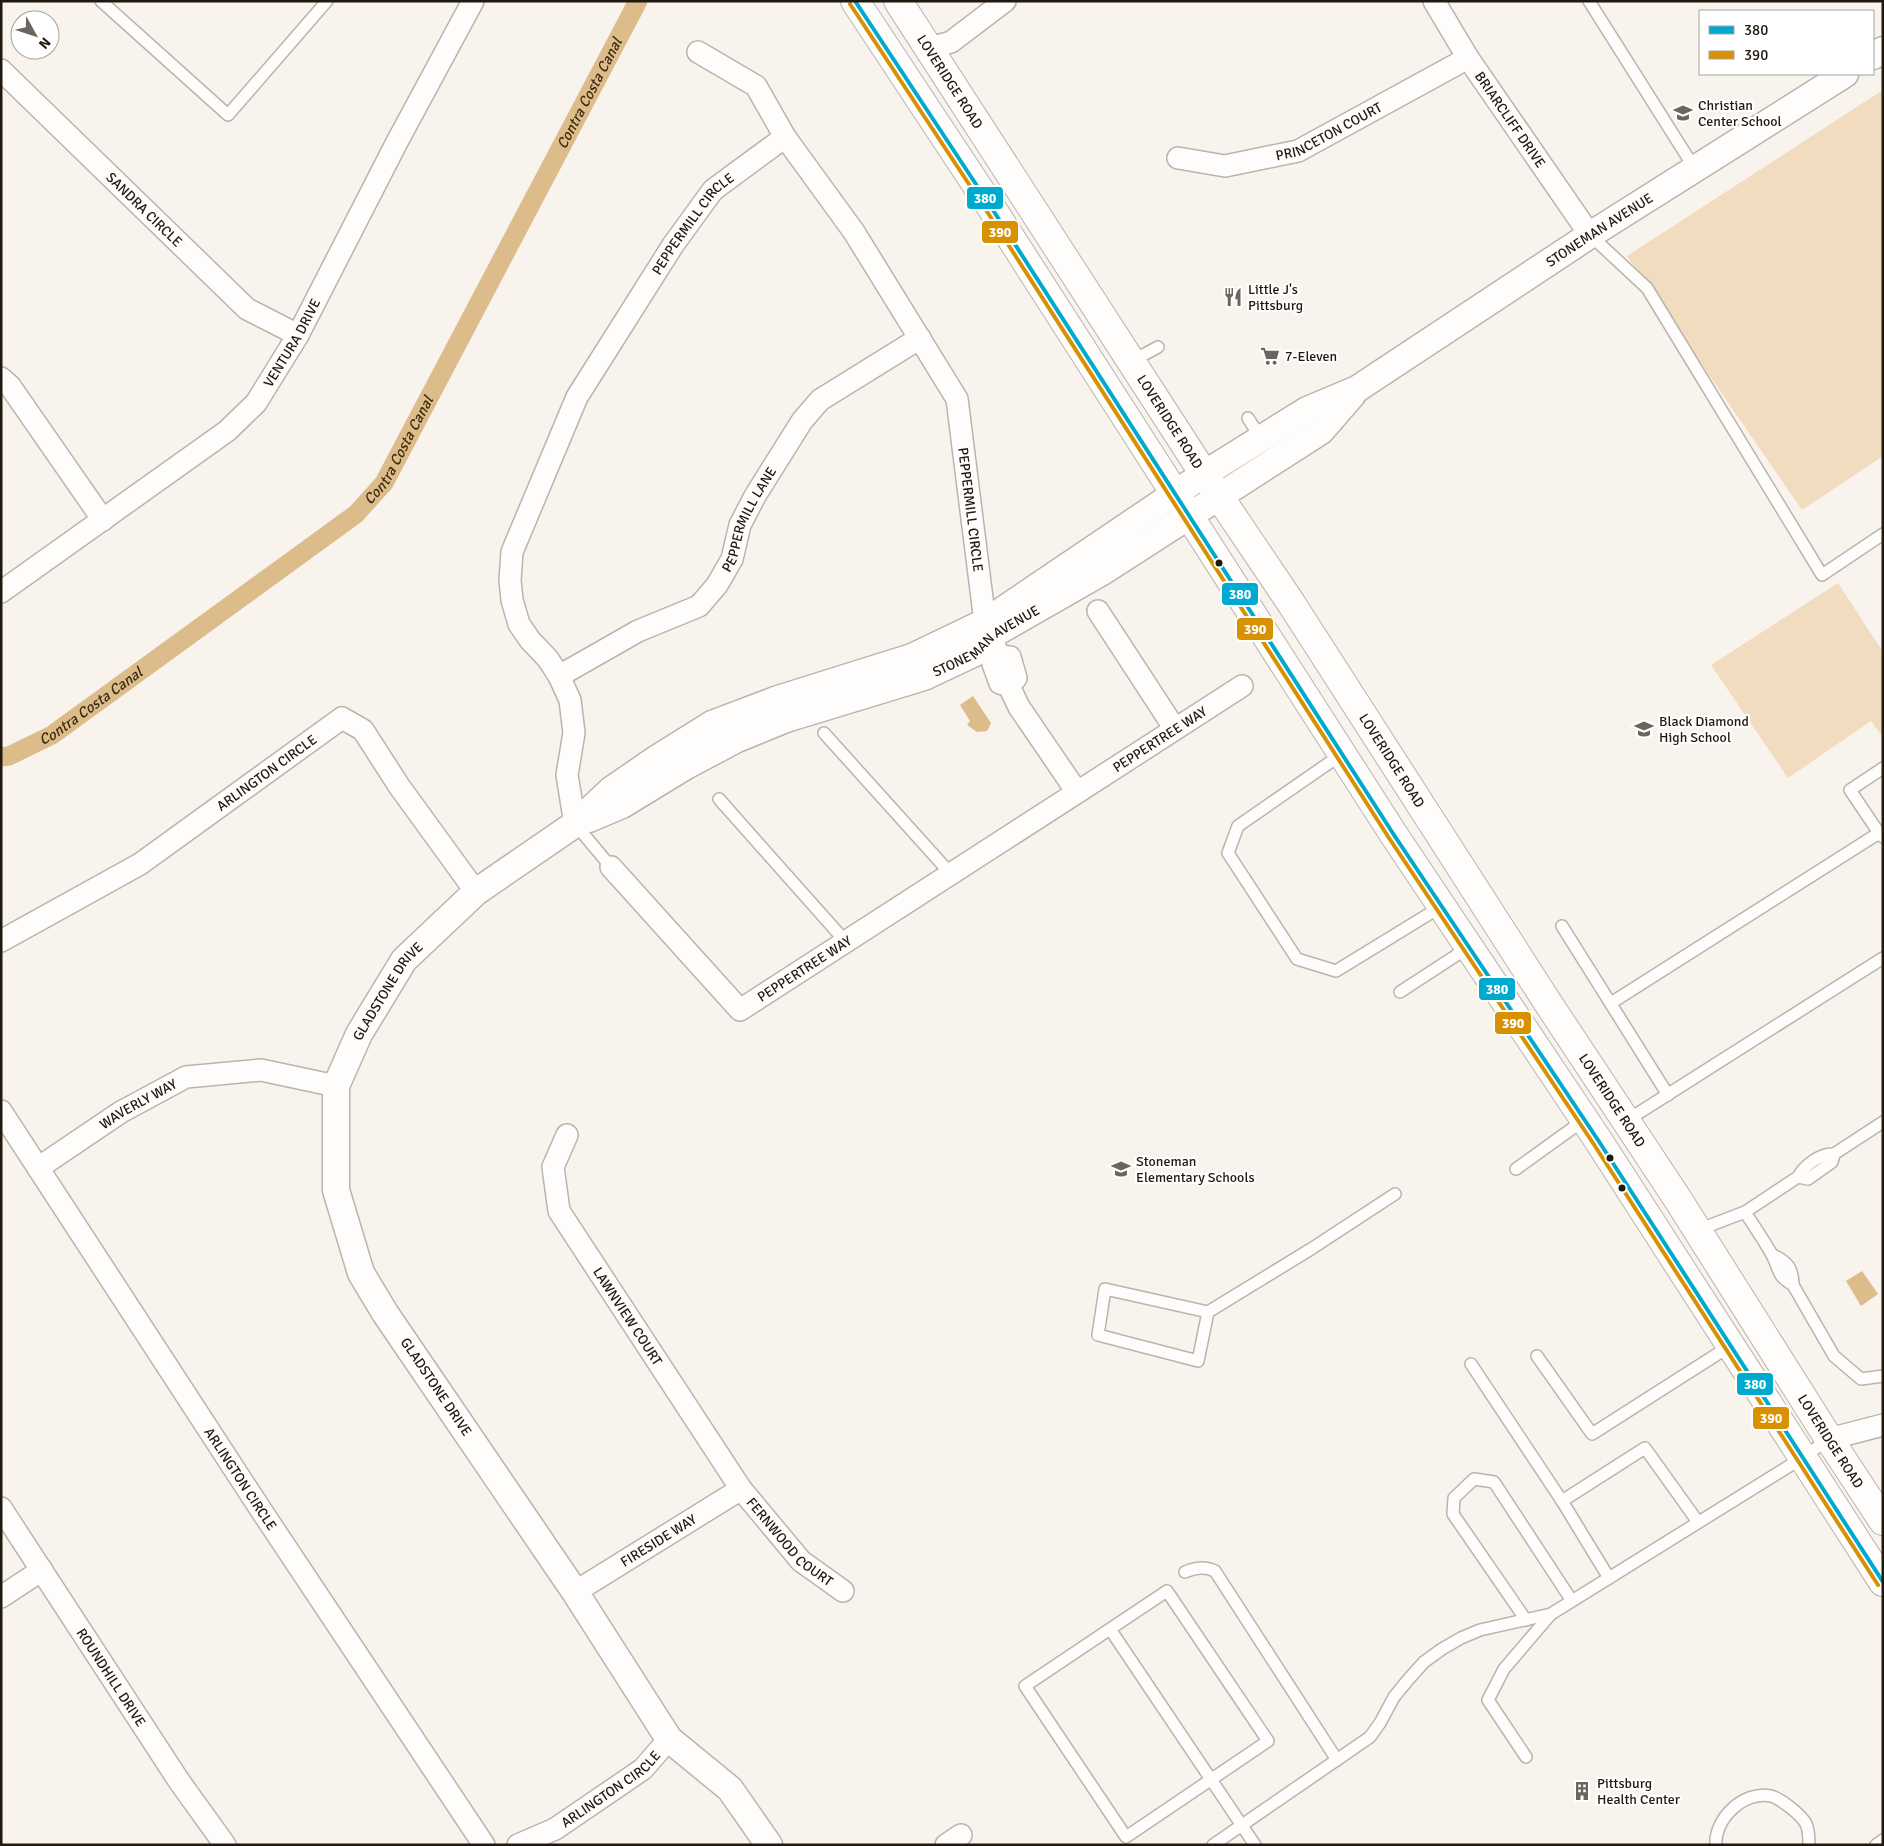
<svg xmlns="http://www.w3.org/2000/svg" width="1884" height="1846" viewBox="0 0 1884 1846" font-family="Signika,sans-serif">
<rect width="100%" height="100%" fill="#f8f3ed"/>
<g fill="#f2dcbf">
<polygon points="1883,90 1883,456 1802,510 1627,256"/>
<polygon points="1838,583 1883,652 1883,737 1871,721 1788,778 1711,665"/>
</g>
<g fill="#ddbc8c">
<polygon points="973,696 991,723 987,731 977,732 967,725 970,721 960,705"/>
<polygon points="1862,1271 1878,1294 1861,1306 1846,1281"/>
</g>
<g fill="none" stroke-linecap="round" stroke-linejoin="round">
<path stroke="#ddbc8c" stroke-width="19" id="s1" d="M1,757L9,756L52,735L356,514L384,483L638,1"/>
<g stroke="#bab4ad" stroke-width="14">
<g id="service">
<polyline points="101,1 228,115 327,1"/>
<polyline points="1589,1 1695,169"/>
<polyline points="1590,235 1647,288 1822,575 1883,534"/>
<polyline points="1132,361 1158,347"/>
<polyline points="1248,418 1261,439"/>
<polyline points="824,733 950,873"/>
<polyline points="1342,754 1238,826 1228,853 1297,959 1336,971 1442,906"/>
<polyline points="719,799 846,942"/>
<polyline points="575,824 611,867"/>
<polyline points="1879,833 1850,790 1883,768"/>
<polyline points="1562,926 1668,1095"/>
<polyline points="1400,992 1469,947"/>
<polyline points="1611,1003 1879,833 1883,837"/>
<polyline points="1626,1121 1883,958"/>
<polyline points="1516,1169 1584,1120"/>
<polyline points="1798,1177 1808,1179 1832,1162 1834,1154"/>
<path d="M1745,1212C1754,1226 1763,1239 1771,1253C1780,1268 1775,1275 1793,1285"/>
<path d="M1698,1230L1745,1212L1798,1177C1804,1166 1820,1153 1834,1154L1883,1122"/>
<path d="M1773,1255C1788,1262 1793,1269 1793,1285L1834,1356L1861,1379L1883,1376"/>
<polyline points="1208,1312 1198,1361 1098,1335 1105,1289 1208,1312 1311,1249 1395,1194"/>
<polyline points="1537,1356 1592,1434 1730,1346"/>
<polyline points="1471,1364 1562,1501"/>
<path d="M1185,1572C1196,1567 1205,1566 1215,1571L1337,1760"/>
<polyline points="1609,1578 1562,1501 1645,1448 1698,1522"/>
<polyline points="1526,1620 1453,1514 1454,1498 1474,1479 1494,1482 1572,1601"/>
<polyline points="1110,1629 1167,1591 1268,1741 1126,1837 1025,1686 1110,1629 1255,1845"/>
<polyline points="1526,1757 1488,1700 1504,1669 1551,1614"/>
<polyline points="1213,1845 1370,1737 1380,1723 1394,1697 1407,1681 1424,1662 1442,1649 1461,1638 1480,1630 1551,1614 1802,1458 1829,1439"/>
<path d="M1716,1845C1714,1819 1744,1790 1771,1796C1778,1798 1786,1804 1791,1808C1807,1821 1809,1825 1809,1845"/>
<polyline points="1876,1845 1883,1840"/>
</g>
</g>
<g stroke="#bab4ad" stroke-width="24">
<g id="minor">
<path id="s2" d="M1434,1L1468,58L1590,235"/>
<polyline points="930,48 951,42 1005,1"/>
<path id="s3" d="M698,52L756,86L785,137L854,232L957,399L985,622L999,656"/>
<path id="s4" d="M1,70L247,309L298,335"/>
<path id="s5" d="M1178,158L1225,166L1298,151L1468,58"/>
<polyline points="1,378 10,386 103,520"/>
<path id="s6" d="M1,592L227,431L256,403L298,335L397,142L473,1"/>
<polyline points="1098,611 1175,729"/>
<polyline points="999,656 993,664 1000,683 1009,686 1019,707 1077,792"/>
<polyline points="999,656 1010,657 1016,678 1009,686"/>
<path id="s7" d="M559,676L638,631L699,606L717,585L732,559L740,525L755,496L802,421L820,400L920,338"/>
<path id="s8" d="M575,824L567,775L574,733L570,700L559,676L548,659L530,640L519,624L512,600L510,580L512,552L577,397L673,245L713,190L785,137"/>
<path id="s9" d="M611,867L740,1010L1242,686"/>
<path id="s10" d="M1,941L140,864L342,718L363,730L399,786L476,892"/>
<path id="s11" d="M1,1111L259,1507L484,1845"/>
<path id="s12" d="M567,1135L553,1167L559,1211L741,1489L801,1561L843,1591"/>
<path id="s13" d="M38,1168L121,1112L186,1077L261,1070L336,1086"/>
<polyline points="1829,1439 1883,1425"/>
<path id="s14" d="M1,1508L179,1781L225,1845"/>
<path id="s15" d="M575,1592L741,1489"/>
<polyline points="1,1597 42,1570"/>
<path id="s16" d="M518,1845L555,1829L643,1769L669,1739"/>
<polyline points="946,1845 961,1835"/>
</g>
</g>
<g stroke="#bab4ad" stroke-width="29">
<g id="tertiary">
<polyline points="1873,56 1883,50"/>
<path id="s17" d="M589,819L622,805L686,766L737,739L786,719L924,677L975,653L992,635L1102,572L1321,431L1353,394"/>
<path id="s18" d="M769,1845L730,1789L669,1739L575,1592L385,1313L361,1273L336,1190V1086L359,1034L404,960L476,892L575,824L611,790L656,759L712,724L778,699L912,657L985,622L1204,474L1307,410L1357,389L1590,235L1845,74"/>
</g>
</g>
<g stroke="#bab4ad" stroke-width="30">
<g id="secondary">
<polyline points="855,1 991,207 1394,835 1598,1140 1883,1582"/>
<path id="s19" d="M898,1L1204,474L1291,603L1548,1003L1677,1198L1829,1439L1883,1521"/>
</g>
</g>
<use href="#service" stroke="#fefdfc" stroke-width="11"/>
<use href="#minor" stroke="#fefdfc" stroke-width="21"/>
<use href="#tertiary" stroke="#fefdfc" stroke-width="26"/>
<use href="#secondary" stroke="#fefdfc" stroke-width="28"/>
<g stroke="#fff" stroke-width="8">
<polyline id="bus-1" points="855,1 991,207 1394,835 1598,1140 1883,1582"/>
</g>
<g stroke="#fff" stroke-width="8">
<polyline id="bus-2" points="850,4 986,210 1389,838 1593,1143 1878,1585"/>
</g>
<use href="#bus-1" stroke="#00a9ce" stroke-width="4"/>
<use href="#bus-2" stroke="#d79102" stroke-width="4"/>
</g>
<defs>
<g id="school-bare" transform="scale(1.5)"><path d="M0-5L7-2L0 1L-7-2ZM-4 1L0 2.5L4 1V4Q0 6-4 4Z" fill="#6c655d" stroke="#fff" stroke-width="2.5" paint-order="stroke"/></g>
<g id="restaurant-bare" transform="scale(1.5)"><path d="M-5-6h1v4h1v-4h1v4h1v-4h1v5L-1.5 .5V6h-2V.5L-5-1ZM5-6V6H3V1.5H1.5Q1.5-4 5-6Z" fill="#6c655d" stroke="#fff" stroke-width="2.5" paint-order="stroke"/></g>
<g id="supermarket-bare" transform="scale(1.5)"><path d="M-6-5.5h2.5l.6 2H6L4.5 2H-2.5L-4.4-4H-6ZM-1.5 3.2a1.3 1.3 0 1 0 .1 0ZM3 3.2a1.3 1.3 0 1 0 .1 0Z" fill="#6c655d" stroke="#fff" stroke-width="2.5" paint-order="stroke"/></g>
<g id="building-bare" transform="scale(1.5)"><path d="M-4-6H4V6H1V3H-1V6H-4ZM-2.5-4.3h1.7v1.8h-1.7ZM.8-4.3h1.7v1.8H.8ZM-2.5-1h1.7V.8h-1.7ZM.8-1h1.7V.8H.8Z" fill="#6c655d" stroke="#fff" stroke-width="2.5" paint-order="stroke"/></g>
</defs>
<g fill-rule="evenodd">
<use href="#school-bare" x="1683" y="113"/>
<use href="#restaurant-bare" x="1233" y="297"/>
<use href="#supermarket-bare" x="1270" y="356"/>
<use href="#school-bare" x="1644" y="729"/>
<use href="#school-bare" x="1121" y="1169"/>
<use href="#building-bare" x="1582" y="1791"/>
</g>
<g fill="#21190f" stroke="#fff" stroke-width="2">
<circle cx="1219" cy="563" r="4.5"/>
<circle cx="1610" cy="1158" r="4.5"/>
<circle cx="1622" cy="1188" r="4.5"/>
</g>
<g text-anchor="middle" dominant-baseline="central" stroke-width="4.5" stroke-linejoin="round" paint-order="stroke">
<g font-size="14" fill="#21190f" stroke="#fff">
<text stroke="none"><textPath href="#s19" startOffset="96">LOVERIDGE ROAD</textPath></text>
<text stroke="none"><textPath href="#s2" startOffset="141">BRIARCLIFF DRIVE</textPath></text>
<text stroke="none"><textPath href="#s5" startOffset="158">PRINCETON COURT</textPath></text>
<text stroke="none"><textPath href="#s4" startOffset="200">SANDRA CIRCLE</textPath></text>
<text stroke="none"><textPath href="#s8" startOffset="668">PEPPERMILL CIRCLE</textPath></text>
<text stroke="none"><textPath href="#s18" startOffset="2451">STONEMAN AVENUE</textPath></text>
<text stroke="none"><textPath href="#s6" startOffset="388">VENTURA DRIVE</textPath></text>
<text stroke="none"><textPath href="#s19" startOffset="501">LOVERIDGE ROAD</textPath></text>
<text stroke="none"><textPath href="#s3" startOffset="551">PEPPERMILL CIRCLE</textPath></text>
<text stroke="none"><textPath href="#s7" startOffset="258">PEPPERMILL LANE</textPath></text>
<text stroke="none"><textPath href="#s17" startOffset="438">STONEMAN AVENUE</textPath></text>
<text stroke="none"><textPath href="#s9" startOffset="692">PEPPERTREE WAY</textPath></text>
<text stroke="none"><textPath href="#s19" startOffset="906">LOVERIDGE ROAD</textPath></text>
<text stroke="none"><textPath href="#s10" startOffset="315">ARLINGTON CIRCLE</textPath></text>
<text stroke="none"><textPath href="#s9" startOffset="269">PEPPERTREE WAY</textPath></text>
<text stroke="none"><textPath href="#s18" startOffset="1005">GLADSTONE DRIVE</textPath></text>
<text stroke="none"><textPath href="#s19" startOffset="1311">LOVERIDGE ROAD</textPath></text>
<text stroke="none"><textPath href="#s13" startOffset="119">WAVERLY WAY</textPath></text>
<text stroke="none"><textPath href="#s12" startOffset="205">LAWNVIEW COURT</textPath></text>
<text transform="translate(436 1387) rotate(56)">GLADSTONE DRIVE</text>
<text stroke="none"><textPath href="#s19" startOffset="1716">LOVERIDGE ROAD</textPath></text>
<text stroke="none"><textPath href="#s11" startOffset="439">ARLINGTON CIRCLE</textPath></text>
<text stroke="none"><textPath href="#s15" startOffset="98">FIRESIDE WAY</textPath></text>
<text stroke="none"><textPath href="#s12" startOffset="484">FERNWOOD COURT</textPath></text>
<text stroke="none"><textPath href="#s14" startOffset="202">ROUNDHILL DRIVE</textPath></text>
<text stroke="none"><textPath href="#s16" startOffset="109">ARLINGTON CIRCLE</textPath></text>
</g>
<g font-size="14" fill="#21190f" stroke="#fff" text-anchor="start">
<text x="1698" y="105">Christian<tspan x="1698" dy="16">Center School</tspan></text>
<text x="1248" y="289">Little J's<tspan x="1248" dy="16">Pittsburg</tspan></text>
<text x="1285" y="356">7-Eleven</text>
<text x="1659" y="721">Black Diamond<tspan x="1659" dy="16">High School</tspan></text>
<text x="1136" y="1161">Stoneman<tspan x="1136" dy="16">Elementary Schools</tspan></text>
<text x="1597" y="1783">Pittsburg<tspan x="1597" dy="16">Health Center</tspan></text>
</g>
<g font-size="15" font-style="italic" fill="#3e2b0d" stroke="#fff">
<text stroke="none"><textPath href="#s1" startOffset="914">Contra Costa Canal</textPath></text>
<text stroke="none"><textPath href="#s1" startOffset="509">Contra Costa Canal</textPath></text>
<text stroke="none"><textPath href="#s1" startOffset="104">Contra Costa Canal</textPath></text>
</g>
</g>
<g stroke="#fff" stroke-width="2">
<rect x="966" y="186" width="38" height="24" rx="5" fill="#00a9ce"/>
<rect x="981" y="220" width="38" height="24" rx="5" fill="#d79102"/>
<rect x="1221" y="582" width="38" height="24" rx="5" fill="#00a9ce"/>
<rect x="1236" y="617" width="38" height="24" rx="5" fill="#d79102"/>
<rect x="1478" y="977" width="38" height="24" rx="5" fill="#00a9ce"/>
<rect x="1494" y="1011" width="38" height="24" rx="5" fill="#d79102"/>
<rect x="1736" y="1372" width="38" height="24" rx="5" fill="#00a9ce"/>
<rect x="1752" y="1406" width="38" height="24" rx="5" fill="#d79102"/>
</g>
<g font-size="14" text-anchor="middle" font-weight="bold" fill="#fff">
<text x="985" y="203">380</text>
<text x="1000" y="237">390</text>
<text x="1240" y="599">380</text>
<text x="1255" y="634">390</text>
<text x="1497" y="994">380</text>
<text x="1513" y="1028">390</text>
<text x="1755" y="1389">380</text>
<text x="1771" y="1423">390</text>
</g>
<rect width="1884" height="1846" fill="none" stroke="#21190f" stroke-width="5"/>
<rect x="1699" y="10" width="175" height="65" fill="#ffffff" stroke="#a6a39f"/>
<rect x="1709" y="26" width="25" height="8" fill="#00a9ce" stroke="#a6a39f"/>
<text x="1744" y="35" font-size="15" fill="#21190f">380</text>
<rect x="1709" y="51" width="25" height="8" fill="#d79102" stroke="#a6a39f"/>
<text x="1744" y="60" font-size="15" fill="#21190f">390</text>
<g transform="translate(35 35) rotate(130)"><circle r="24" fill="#ffffff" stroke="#a6a39f"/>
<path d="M0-4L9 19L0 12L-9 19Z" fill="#6c655d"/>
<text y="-8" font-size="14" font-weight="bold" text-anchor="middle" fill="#21190f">N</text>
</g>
</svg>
